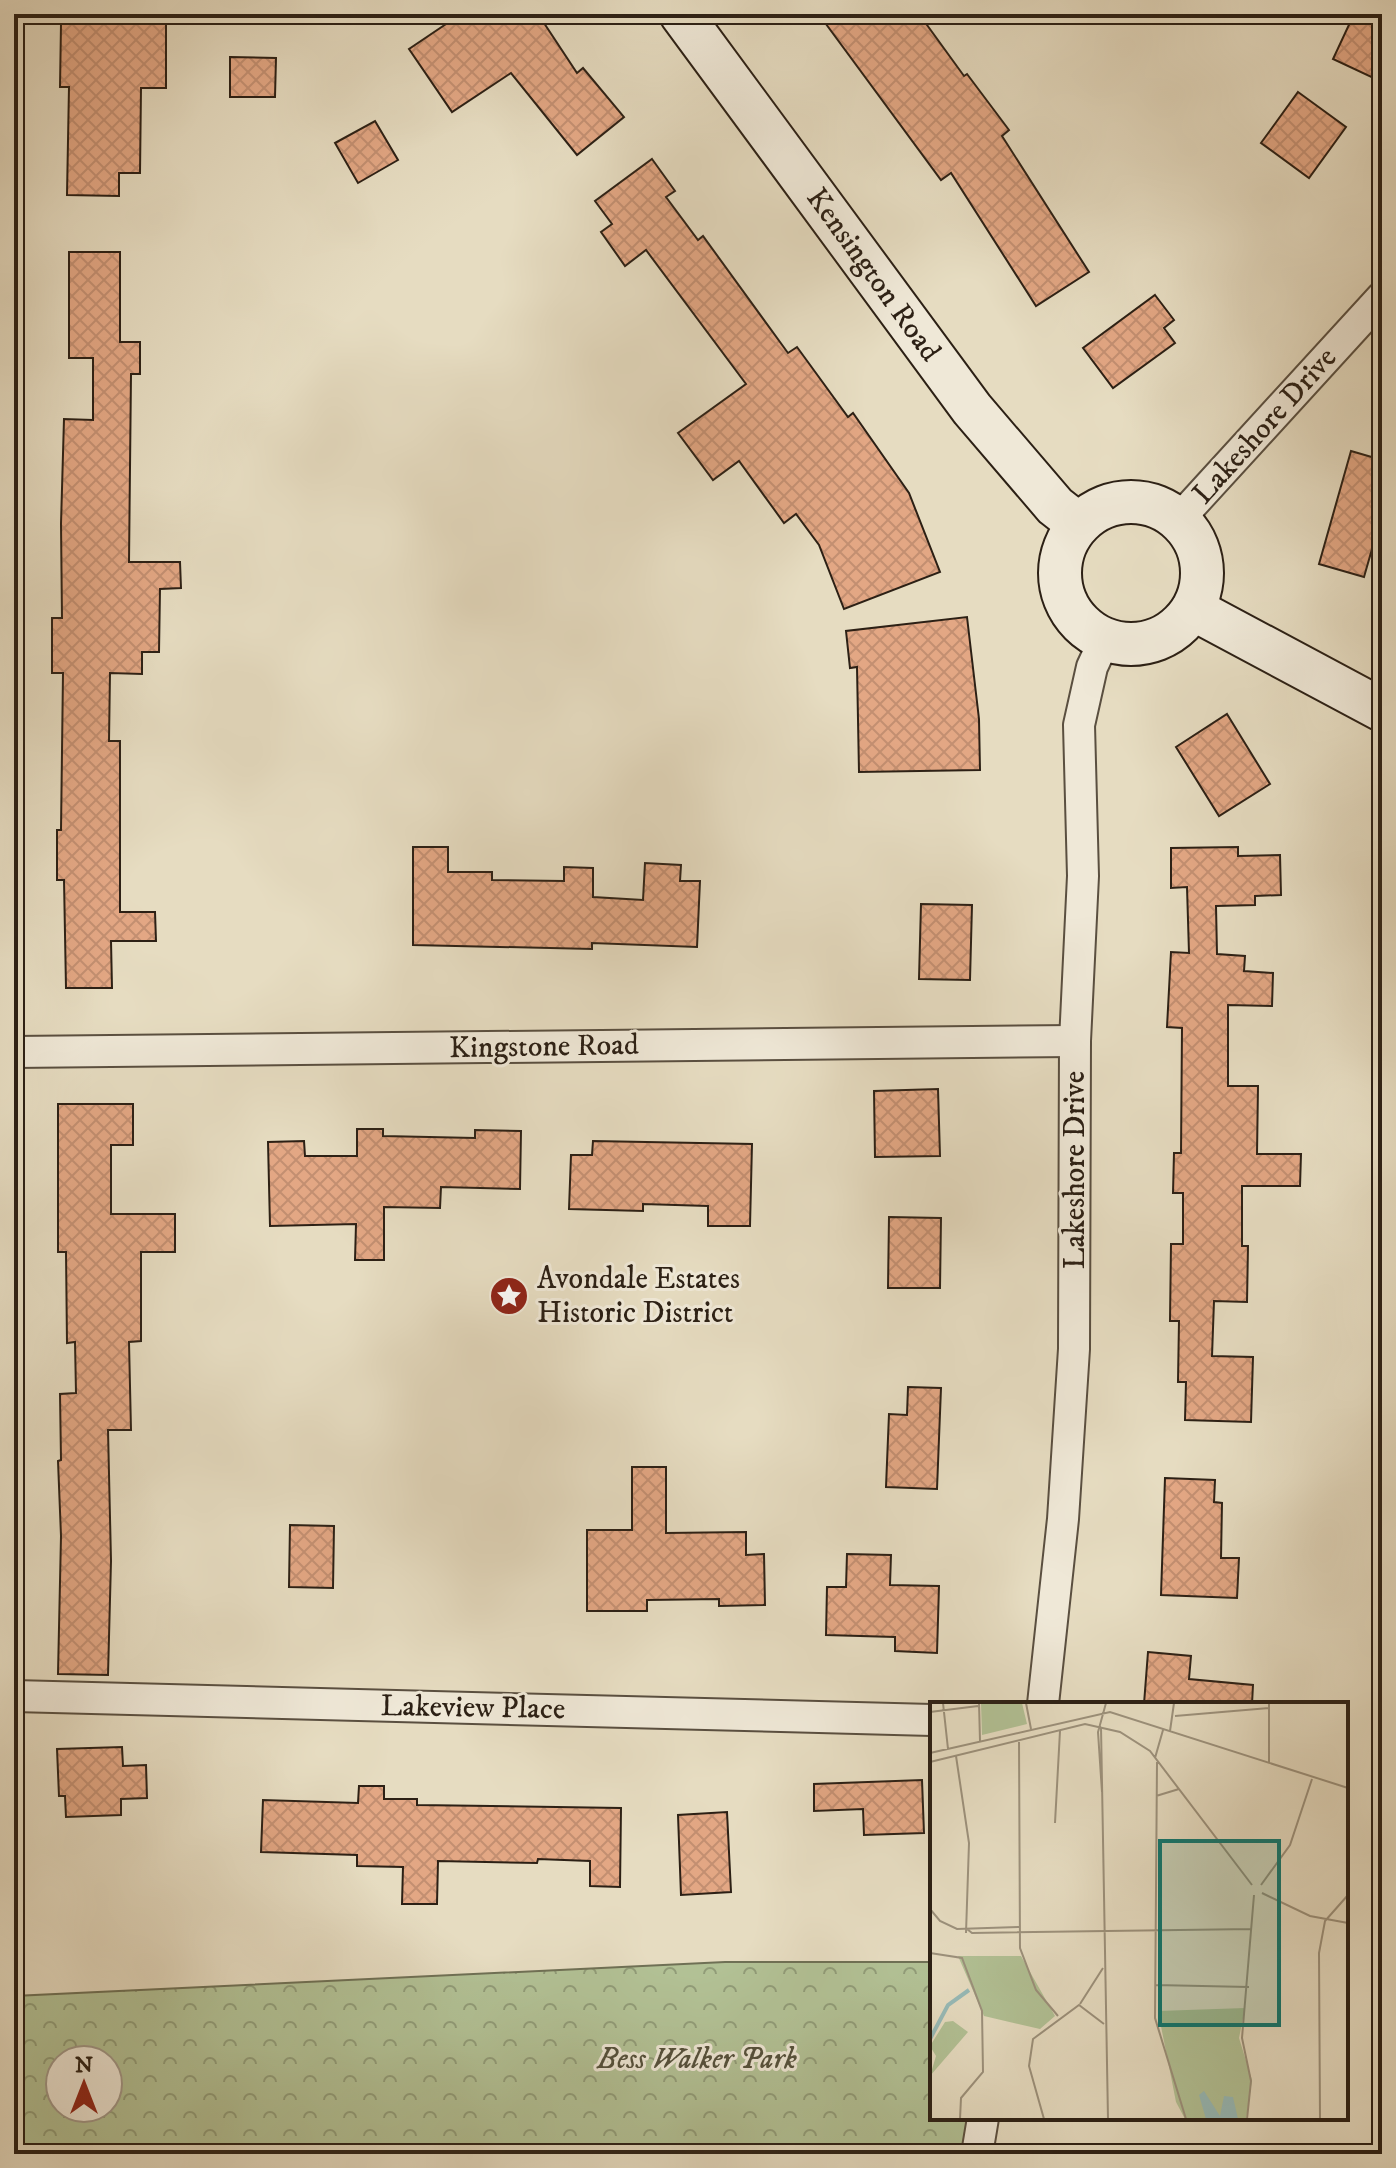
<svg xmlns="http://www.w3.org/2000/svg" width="1396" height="2168" viewBox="0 0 1396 2168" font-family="'IM FELL DW Pica',serif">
<defs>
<pattern id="forest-crowns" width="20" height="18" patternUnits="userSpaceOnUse" patternTransform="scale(2)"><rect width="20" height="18" fill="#b2c195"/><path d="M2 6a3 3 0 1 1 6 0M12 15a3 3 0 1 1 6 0" fill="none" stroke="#919c78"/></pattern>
<pattern id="building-cross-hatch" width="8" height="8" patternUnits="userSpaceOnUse" patternTransform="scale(2)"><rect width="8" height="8" fill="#e3a784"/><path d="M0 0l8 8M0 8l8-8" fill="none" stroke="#c38f71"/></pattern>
</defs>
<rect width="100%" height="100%" fill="#e6dcc1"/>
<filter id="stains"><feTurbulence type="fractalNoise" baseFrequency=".0025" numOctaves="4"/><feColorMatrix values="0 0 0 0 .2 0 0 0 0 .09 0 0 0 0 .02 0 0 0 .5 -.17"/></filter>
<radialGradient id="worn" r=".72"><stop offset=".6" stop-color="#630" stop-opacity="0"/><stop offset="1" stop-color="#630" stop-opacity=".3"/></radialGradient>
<path fill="url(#forest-crowns)" stroke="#6f7055" stroke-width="2" fill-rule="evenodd" d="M725,1962H932V2118H970L963,2154H14V1996ZM60,2060H108V2108H60Z"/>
<g fill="url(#building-cross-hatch)" stroke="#2c2015" stroke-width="2">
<polygon points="461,14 538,14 577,73 583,68 624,117 577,155 511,73 452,112 409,49"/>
<polygon points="841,14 919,14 964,76 967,74 1009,130 1002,136 1089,272 1036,306 951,173 941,180 826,24"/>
<polygon points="1354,14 1382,14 1382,82 1333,59"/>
<polygon points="61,24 166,24 166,88 141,88 140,173 119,173 119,196 67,195 69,87 60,87"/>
<polygon points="230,57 276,58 275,97 230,97"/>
<polygon points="1298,92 1346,127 1309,178 1261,143"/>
<polygon points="375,121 398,160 358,183 335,143"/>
<polygon points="652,159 675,191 666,197 698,240 703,236 788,353 797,347 848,417 853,413 909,493 940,572 844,609 819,545 796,514 784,523 739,461 713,480 678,433 746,384 646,250 625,266 601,232 612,224 595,201"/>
<polygon points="69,252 120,252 120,342 140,342 140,374 131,374 129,562 180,562 181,588 160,589 159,652 142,652 142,674 110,673 109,741 120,741 120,912 155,912 156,941 111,941 112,988 66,988 64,880 57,880 57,830 61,830 63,673 52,673 52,618 62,618 61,524 64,419 93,420 93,358 69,358"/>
<polygon points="1155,295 1174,320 1164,328 1175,343 1113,388 1083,348"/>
<polygon points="1351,451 1382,460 1382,514 1364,577 1319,564"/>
<polygon points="967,617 979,719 980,770 859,772 857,667 850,668 846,631"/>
<polygon points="1227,714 1270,784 1219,816 1176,747"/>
<polygon points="413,847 448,847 448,872 492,872 492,880 564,881 564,867 593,868 593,897 643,900 645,863 681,865 680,881 700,881 697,947 592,943 592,949 413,945"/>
<polygon points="1238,847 1238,856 1280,855 1281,895 1255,896 1255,905 1216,906 1217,954 1245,956 1244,971 1273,973 1272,1006 1228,1005 1228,1086 1258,1086 1257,1154 1301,1154 1300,1186 1242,1186 1242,1246 1248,1246 1247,1302 1214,1301 1212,1356 1253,1357 1251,1422 1185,1420 1186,1382 1178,1382 1179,1321 1170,1321 1171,1244 1183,1244 1183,1193 1173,1193 1174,1153 1181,1153 1182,1028 1167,1027 1171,952 1189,953 1187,887 1171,888 1171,848"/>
<polygon points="921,904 972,905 970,980 919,979"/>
<polygon points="938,1089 940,1156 875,1157 874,1091"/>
<polygon points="58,1104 133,1104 133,1145 111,1145 111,1214 175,1214 175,1252 141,1252 141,1341 129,1342 131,1430 108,1430 111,1561 108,1675 58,1674 61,1536 58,1461 61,1460 60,1394 76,1393 75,1342 67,1343 66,1252 58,1252"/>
<polygon points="357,1129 383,1129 383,1136 475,1138 475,1130 521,1131 520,1189 441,1187 440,1208 384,1207 384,1260 355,1260 356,1224 270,1226 268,1142 304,1141 305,1156 357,1156"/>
<polygon points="593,1141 752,1144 750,1226 708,1226 708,1206 643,1204 643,1211 569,1209 571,1155 592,1155"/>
<polygon points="889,1217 941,1218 940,1288 888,1288"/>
<polygon points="908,1387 941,1388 937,1489 886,1487 889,1414 907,1415"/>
<polygon points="632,1467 666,1467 666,1533 746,1532 746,1555 764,1554 765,1605 719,1606 719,1599 647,1600 647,1611 587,1611 587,1530 632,1530"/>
<polygon points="1165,1478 1215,1480 1214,1502 1222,1503 1221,1558 1239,1558 1237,1598 1161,1595"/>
<polygon points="290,1525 334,1526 333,1588 289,1587"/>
<polygon points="847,1554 891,1555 890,1585 939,1586 937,1653 895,1651 895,1637 826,1635 827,1587 846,1587"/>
<polygon points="1148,1652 1191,1656 1189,1679 1253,1685 1252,1704 1144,1704"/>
<polygon points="122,1747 123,1766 146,1765 147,1798 121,1799 121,1815 66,1817 65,1796 59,1796 57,1749"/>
<polygon points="922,1780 924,1833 864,1835 863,1809 814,1811 814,1784"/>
<polygon points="359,1786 384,1786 384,1799 417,1799 417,1805 621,1808 620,1887 590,1886 590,1861 538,1859 537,1863 438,1861 437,1904 402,1904 403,1867 357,1866 357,1855 261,1852 263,1800 358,1803"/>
<polygon points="727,1812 731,1892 681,1895 678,1815"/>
</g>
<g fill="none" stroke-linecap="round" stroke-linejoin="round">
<g stroke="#5a4f40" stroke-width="34">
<g id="street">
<polyline points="1179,519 1382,297"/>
<polyline points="14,1052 1075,1041"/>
<polyline points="14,1696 932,1720"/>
<polyline points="1043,1704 1063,1519 1074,1349 1075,1041 1083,876 1079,725 1092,667 1105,639"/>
<polyline points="977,2154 983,2118"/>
</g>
</g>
<g stroke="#2c2015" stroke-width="46">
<g id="secondary">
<polyline points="681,14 972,409 1055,506 1078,524"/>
<circle cx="1131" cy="573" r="71"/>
<polyline points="1193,609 1382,710"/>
</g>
</g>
<use href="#street" stroke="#efe8d7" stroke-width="30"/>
<use href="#secondary" stroke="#efe8d7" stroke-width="42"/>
</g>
<defs>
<g id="sight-disc" transform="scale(2)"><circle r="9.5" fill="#8f2418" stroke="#efe8d7"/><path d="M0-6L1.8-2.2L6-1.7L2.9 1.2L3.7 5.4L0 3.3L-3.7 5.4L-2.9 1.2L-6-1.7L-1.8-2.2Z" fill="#fff"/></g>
</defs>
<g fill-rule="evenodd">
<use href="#sight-disc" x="509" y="1296"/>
</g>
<g text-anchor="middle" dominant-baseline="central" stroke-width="6" stroke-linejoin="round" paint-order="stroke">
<g font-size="30" fill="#2c2015" stroke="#efe8d7">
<text transform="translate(873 275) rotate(54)">Kensington Road</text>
<text transform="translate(1265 426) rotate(-48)">Lakeshore Drive</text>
<text transform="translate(544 1047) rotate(-1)">Kingstone Road</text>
<text transform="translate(1075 1170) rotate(-90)">Lakeshore Drive</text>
<text transform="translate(473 1708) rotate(1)">Lakeview Place</text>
</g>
<g font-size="30" fill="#2c2015" stroke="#efe8d7" text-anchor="start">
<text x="537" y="1279">Avondale Estates<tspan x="537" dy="34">Historic District</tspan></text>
</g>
<g font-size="30" font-style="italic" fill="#54503b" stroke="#efe8d7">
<text x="697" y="2059">Bess Walker Park</text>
</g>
</g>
<g transform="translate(930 1702)">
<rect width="418" height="418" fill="#e6dcc1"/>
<path d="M23,319L38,330L0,374L6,354L0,344L15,320Z" fill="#b2c195"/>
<path d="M51,1H92L97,22L52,33ZM28,254H91L125,314L110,327L54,314ZM315,306L309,336L322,378L316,417H255L246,400L228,309Z" fill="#b2c195"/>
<path d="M274,389L290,414L294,394L303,395L308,417H276L269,393Z" fill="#97bab7"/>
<path fill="none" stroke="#97bab7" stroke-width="4" d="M0,337L18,303L39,288"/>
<path fill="none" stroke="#9c917c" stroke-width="2" d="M13,1L18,47M49,1L50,39M96,1L101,27M0,10L48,4M245,14L339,6M171,25L178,417M240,29L244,1M89,38L90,246L106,288L128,314M0,51L180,10L418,86M26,54L39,141L36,231M225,56L233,28M0,60L155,22L190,30L220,49L322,183M227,60L225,316L256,417M339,62V1M172,90L168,30L176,1M226,94L249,87M125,121L130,29M331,183L360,143L382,77M332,191L380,214L418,221M0,207L10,219L27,227L89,225M37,227L42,231L322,227M0,251L32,256L52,309L53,370L31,396L30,417M225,283L319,285M150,302L173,266M114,417L99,364L103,337L149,303L174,322M317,417L321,379L312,336L324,193M390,417L389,251L395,219L418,193"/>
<path fill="#0f766e" fill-opacity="0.15" stroke="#0f766e" stroke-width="4" d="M230,139H349V323H230Z"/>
<rect width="418" height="418" fill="none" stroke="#2c2015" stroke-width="4"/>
</g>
<rect width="1396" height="2168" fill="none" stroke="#e6dcc1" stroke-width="48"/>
<rect x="16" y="16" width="1364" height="2136" fill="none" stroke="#2c2015" stroke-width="4"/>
<rect x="24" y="24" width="1348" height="2120" fill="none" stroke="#2c2015" stroke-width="2"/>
<g transform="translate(84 2084)"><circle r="38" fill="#efe8d7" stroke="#a19889" stroke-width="2"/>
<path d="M0-6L14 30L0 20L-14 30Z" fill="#8f2418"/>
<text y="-12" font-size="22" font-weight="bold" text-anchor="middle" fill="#2c2015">N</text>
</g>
<rect width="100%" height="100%" filter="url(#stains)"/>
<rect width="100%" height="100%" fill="url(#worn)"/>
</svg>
